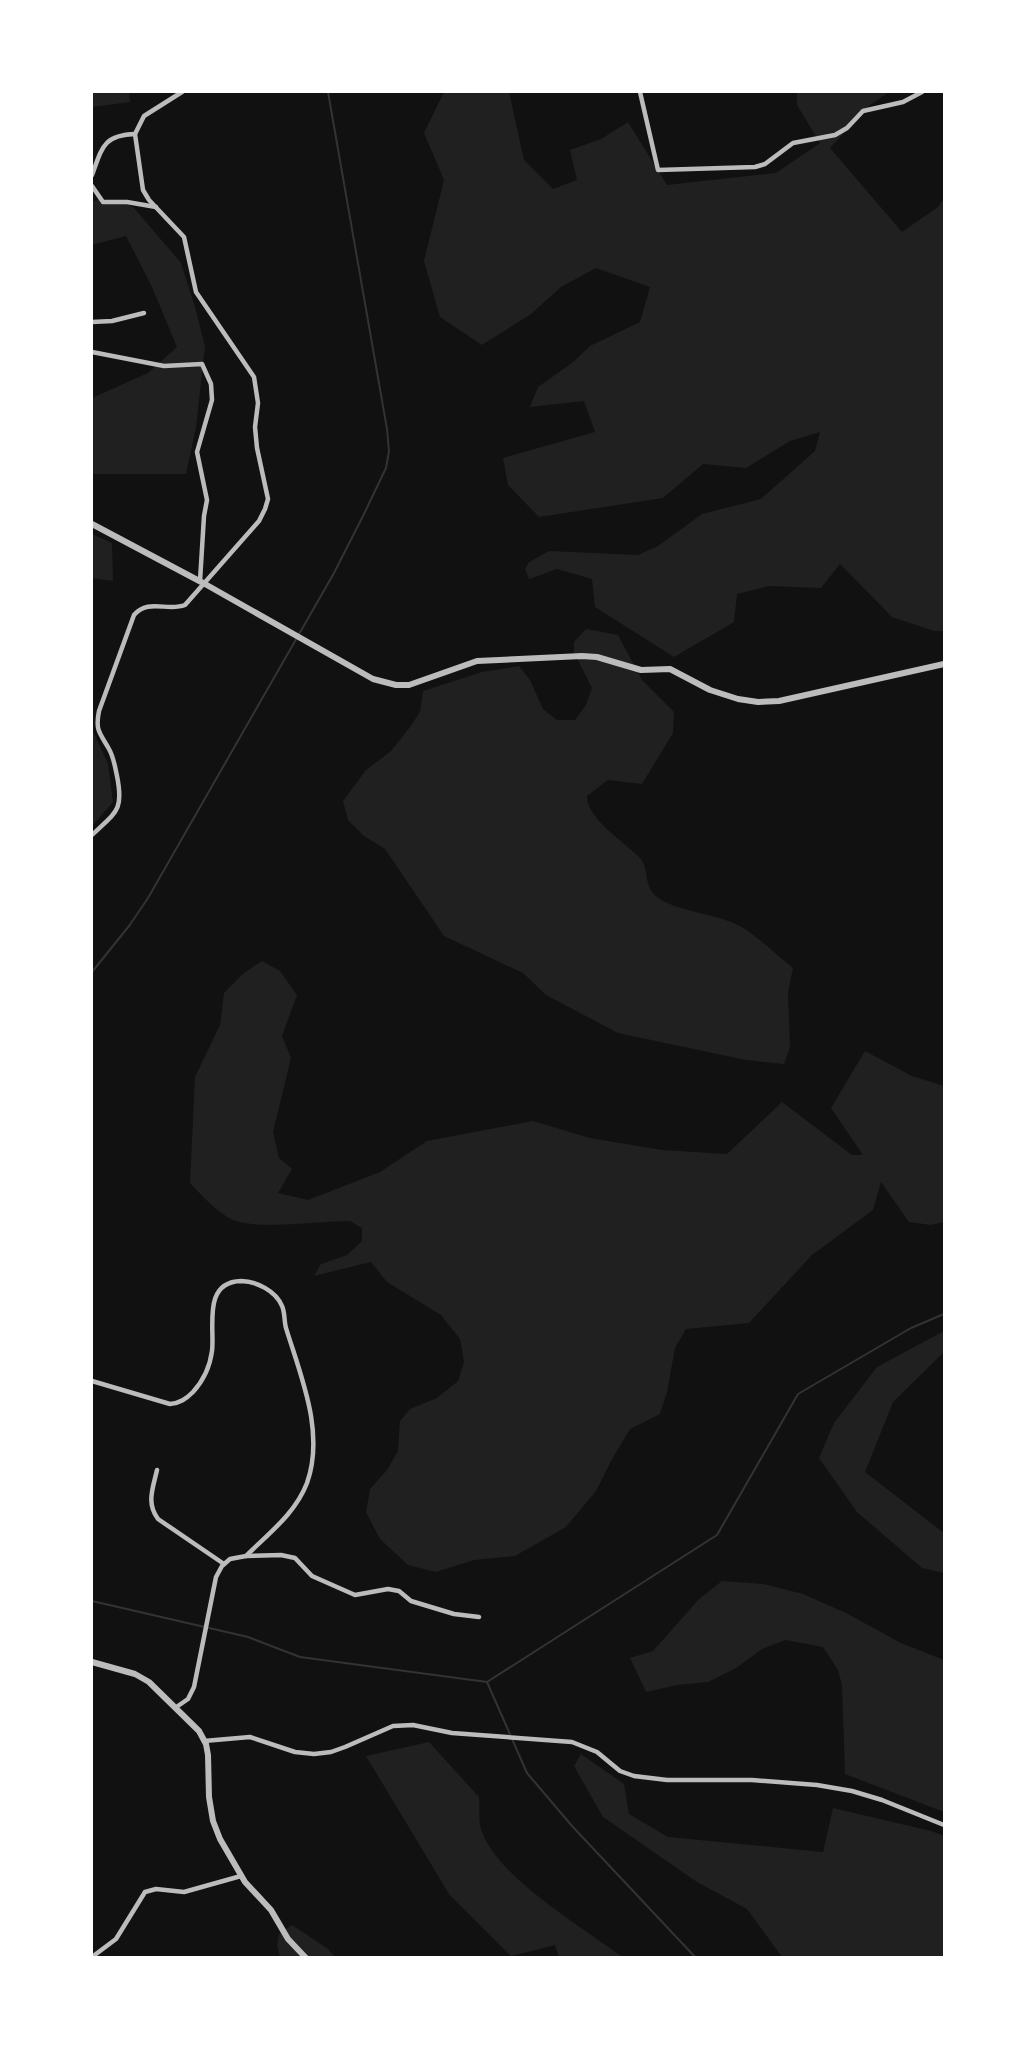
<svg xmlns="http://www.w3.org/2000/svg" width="1036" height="2049" viewBox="0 0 1036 2049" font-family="'Golos Text',sans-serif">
<rect width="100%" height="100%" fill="#111"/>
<g fill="#202020">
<polygon points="92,92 129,92 130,102 92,107"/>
<polygon points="444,92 509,92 524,160 553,189 577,180 570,150 601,139 628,122 667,185 776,173 820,143 797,105 797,92 889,92 869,106 830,148 902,232 938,207 944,199 944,631 934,631 892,617 840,564 821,588 769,586 737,594 734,622 674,657 595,607 592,579 557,569 529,579 525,569 529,562 549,551 638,555 658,546 702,514 761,499 815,451 820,432 790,441 746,468 703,464 663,498 539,517 508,485 503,458 595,432 584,401 530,407 538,387 572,363 590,346 640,322 650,287 596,268 561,287 531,314 482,345 440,317 424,261 444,180 424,133"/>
<polygon points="97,200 118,200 134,208 181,263 195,307 205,346 196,427 186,474 92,474 92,398 148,373 177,347 152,287 126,236 92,245 92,202"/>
<polygon points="92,534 112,543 113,581 92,578"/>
<path d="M586,629L618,635L642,680L674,712L673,733L642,784L608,780L587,796C586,818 624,842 639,857C652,870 639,889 665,902C688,913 717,914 740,926C755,934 779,957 793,968L788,992L790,1047L784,1064L746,1060L618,1033L546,995L523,973L444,936L385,849L364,836L348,820L343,801L366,770L391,751L410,727L420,712L423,691L482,672L519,666L530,680L543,709L557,720H575L586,705L592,688L574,652V642Z"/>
<polygon points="92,729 108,764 113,802 92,826"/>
<path d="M262,961L280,971L297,995L282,1036L291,1058L273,1132L279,1158L292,1169L278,1193L308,1200L380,1172L427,1141L533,1121L590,1138L662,1150L727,1154L782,1102L852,1155H863L831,1108L865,1051L912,1076L944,1086V1222L931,1225L909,1222L881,1182L873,1210L812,1255L749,1323L686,1329L675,1348L667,1392L660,1414L630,1429L612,1459L596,1491L566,1527L515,1556L474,1560L436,1572L408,1565L380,1539L366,1512L370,1489L387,1470L398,1451L400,1421L410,1409L437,1398L458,1381L464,1362L460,1339L441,1315L387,1282L371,1262L314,1276L321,1264L347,1255L362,1241V1228L350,1221C322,1221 256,1230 233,1220C218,1213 201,1195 190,1183L195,1077L220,1025L224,993L244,973Z"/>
<polygon points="944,1331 944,1352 893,1402 865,1472 944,1533 944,1573 922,1568 857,1512 819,1458 834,1423 877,1367"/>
<polygon points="722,1581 763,1584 803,1594 846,1613 901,1643 944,1660 944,1812 845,1774 842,1685 838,1670 823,1647 785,1640 762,1649 736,1668 708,1682 677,1685 646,1692 630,1658 653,1651 699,1599"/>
<path d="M429,1742L479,1797C480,1807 478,1819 481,1829C496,1877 582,1926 622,1957H559L555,1945L511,1956L449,1894L366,1756Z"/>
<polygon points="581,1754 624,1784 629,1814 668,1837 823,1852 833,1808 931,1831 944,1836 944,1957 782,1957 747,1909 697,1882 603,1817 574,1766"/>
<polygon points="292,1925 328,1949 335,1957 280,1957 277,1946 279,1934"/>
</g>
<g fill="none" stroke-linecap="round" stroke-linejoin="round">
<g stroke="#333" stroke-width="2">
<polyline points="92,972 129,926 148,898 334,573 363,516 386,468 389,451 387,429 328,92"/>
<polyline points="92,1601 248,1637 300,1657 487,1682 717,1535 798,1394 911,1328 944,1314"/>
<polyline points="487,1682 527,1773 572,1826 696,1958"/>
</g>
<g stroke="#bcbcbc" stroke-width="4.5">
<polyline points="640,92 658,170 755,167 765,164 793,143 835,135 847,128 863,111 903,102 922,92"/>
<path d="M92,175C102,148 103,135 135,134"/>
<polyline points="92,186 103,202 127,202 156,207"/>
<polyline points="92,322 112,321 144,313"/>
<polyline points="92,352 164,366 202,364 211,384 212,400 197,452 207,500 204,516 200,581"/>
<path d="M92,835C116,812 124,811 117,776C115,767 114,758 109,749C100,733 95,731 99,711L134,615C148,598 168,612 185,605L259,521L265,509L268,499L257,448L255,427L258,403L254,377L196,292L184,237L149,200L143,190L135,134L144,116L182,92"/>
<path d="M92,1381L170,1404C180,1403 186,1399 193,1392C203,1381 210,1366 212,1351C215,1328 202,1282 241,1281C256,1281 276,1291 282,1306C285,1312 284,1321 286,1328C301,1377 325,1432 307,1483C295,1514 269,1533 246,1556"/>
<path d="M157,1470C153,1488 146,1503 158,1519L224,1564"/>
<polyline points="175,1708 188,1699 194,1687 216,1577 222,1566 230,1559 246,1556 281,1555 295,1558 312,1576 355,1595 388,1589 399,1591 411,1601 454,1614 479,1617"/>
<polyline points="204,1741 250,1737 295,1752 314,1754 331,1752 345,1747 393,1726 413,1725 452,1733 572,1742 597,1752 620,1771 634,1776 667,1780 752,1780 817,1785 852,1791 882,1800 944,1825"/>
<polyline points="92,1957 116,1939 145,1892 156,1889 184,1892 241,1876"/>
</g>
<g stroke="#bcbcbc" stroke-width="6">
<polyline points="92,524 205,584 373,679 396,685 409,685 477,661 582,656 597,657 641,670 670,669 710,690 738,699 758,702 779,701 944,664"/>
<polyline points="92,1662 135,1674 149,1682 199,1731 206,1744 208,1755 209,1797 213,1821 220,1839 245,1882 271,1910 288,1939 306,1958"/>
</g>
</g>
<rect width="1036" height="2049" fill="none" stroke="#ffffff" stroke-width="186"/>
</svg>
